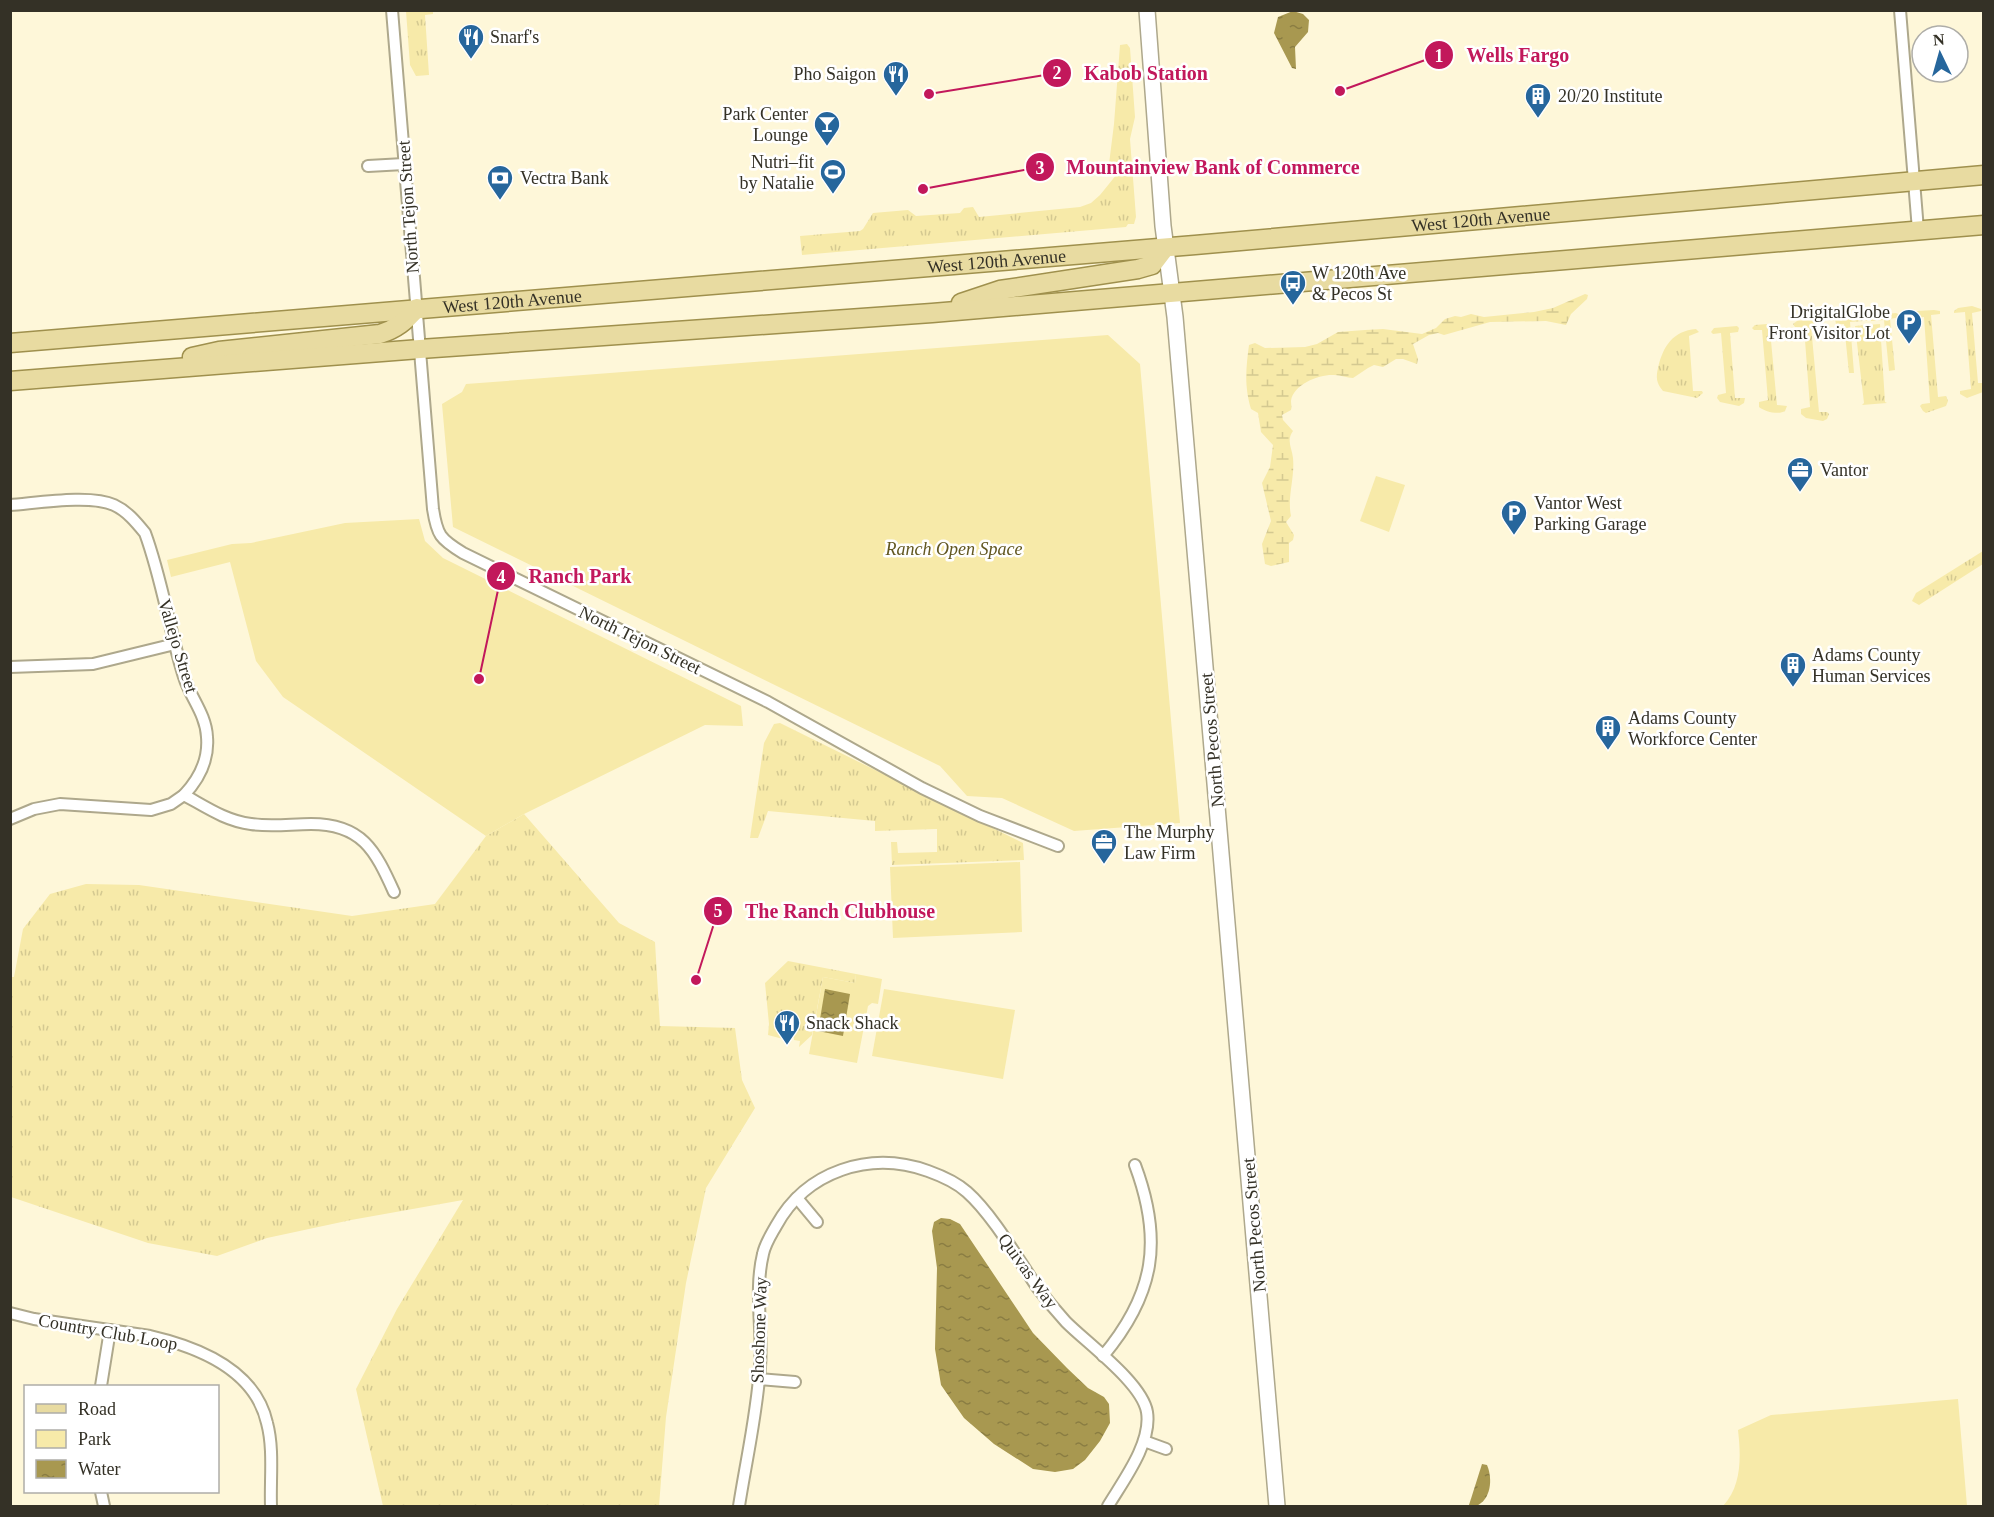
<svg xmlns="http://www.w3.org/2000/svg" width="1994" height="1517" viewBox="0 0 1994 1517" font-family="Georgia,serif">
<defs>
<pattern id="grass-tufts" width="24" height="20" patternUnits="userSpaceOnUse" patternTransform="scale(1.5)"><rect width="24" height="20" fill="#f7eaa9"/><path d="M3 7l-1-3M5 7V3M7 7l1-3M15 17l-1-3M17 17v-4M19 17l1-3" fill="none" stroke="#d4c991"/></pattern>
<pattern id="wetland-marsh" width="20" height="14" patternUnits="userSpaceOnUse" patternTransform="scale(1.5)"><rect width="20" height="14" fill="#f7eaa9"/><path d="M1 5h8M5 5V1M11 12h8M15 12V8" fill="none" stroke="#d4c991"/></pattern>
<pattern id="water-ripples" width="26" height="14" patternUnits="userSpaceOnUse" patternTransform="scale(1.5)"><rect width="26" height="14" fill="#a89850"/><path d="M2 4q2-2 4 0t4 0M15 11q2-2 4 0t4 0" fill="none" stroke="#8a7d42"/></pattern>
</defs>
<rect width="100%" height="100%" fill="#fef7d9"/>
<g fill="url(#grass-tufts)">
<polygon points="406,11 433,11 433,14 425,15 429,75 416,76 410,65"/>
<polygon points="1127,44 1130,48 1135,117 1130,139 1136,217 1134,224 1128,224 1126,227 802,255 800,236 860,231 863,229 873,213 908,210 916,216 960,213 964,208 973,207 979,217 1080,207 1091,203 1100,195 1117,174 1109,164 1114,124 1120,45"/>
<polygon points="1972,306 1981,309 1981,311 1972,313 1978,383 1983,383 1983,392 1967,398 1960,394 1960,391 1971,389 1965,312 1954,313 1954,311 1958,308"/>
<polygon points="1934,310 1940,311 1940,314 1931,315 1938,397 1946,396 1948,401 1946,406 1926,413 1923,411 1920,406 1922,404 1930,403 1924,317 1915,318 1914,313 1917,311"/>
<polygon points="1896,313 1900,315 1900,317 1890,319 1895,370 1889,371 1884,320 1871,321 1871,318 1866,321 1865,318 1863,319 1863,321 1850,322 1854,373 1849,373 1844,324 1836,324 1835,319"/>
<polygon points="1817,319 1820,320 1821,324 1811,326 1819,412 1827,412 1829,414 1827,419 1823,421 1806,418 1801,414 1801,409 1810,407 1804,327 1795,327 1793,324 1797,321"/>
<path d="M1779,323L1780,328L1770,330L1777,405L1787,406L1785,411C1779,415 1765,412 1759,407V402L1768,400L1762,330H1754L1752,328L1755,325Z"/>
<polygon points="1880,324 1885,402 1887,403 1862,405 1864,403 1855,326"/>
<polygon points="1737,326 1739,328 1738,332 1730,333 1735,398 1745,398 1744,403 1739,406 1720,402 1717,398 1718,395 1726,393 1721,333 1713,334 1711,332 1714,328"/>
<path d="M1696,329L1699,332L1689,336L1693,391H1702L1703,393L1697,398L1663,391C1656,383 1656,377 1658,368C1663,346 1673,331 1696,329Z"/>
<polygon points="1983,551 1983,564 1919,605 1912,601 1916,593"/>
<polygon points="780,723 1023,843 1024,860 892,865 891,842 897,842 898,853 937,852 937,829 875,831 875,821 768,811 758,838 750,838 764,743 774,724"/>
<polygon points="524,814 619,923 655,942 660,1026 735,1028 742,1080 755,1108 706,1188 686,1283 666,1417 659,1506 383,1506 356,1389 397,1309 463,1200 351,1220 267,1238 217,1256 148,1243 11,1197 11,977 14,977 23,929 50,894 86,884 139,885 352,916 435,904 486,836"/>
<polygon points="788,961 856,974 855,983 823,977 812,1035 799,1047 800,1041 794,1040 794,1038 784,1037 783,1039 768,1035 769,1024 765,983"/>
</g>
<path fill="url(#wetland-marsh)" d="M1585,294L1588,295L1587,299L1571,314L1566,325L1546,321L1490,322L1444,335L1438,333L1429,335L1413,344L1418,359L1417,364L1403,359H1396L1383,367L1374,365L1368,368L1353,378C1347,378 1341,375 1334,375C1320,374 1293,384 1291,401C1291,404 1292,407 1291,410L1282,415L1283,420L1293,431C1286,441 1292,448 1293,458C1295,478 1287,497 1291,516L1286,522L1294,535L1293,540L1289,543V562L1271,566L1265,564L1262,544L1271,521L1262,483L1270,467L1273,445L1261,432L1258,413L1251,409C1244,385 1246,368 1249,345L1255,343L1265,348L1305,347L1317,344L1338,332L1365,330L1383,329L1422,334L1436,328L1445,319L1455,316L1461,317L1471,314L1484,317L1534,312L1553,308Z"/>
<g fill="#f7eaa9">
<polygon points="1108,335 1140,364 1180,823 1074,831 1002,798 967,796 940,766 453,527 442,404 462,392 466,384"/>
<polygon points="1376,476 1405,485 1389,532 1360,521"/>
<polygon points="419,519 425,541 443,558 741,706 743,726 705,725 524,814 486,836 283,697 256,661 230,562 171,577 167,560 232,544 251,543 345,523"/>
<polygon points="1020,862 1022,932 893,938 890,867"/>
<polygon points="856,974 882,979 878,1004 872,1003 868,1006 857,1063 809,1054 823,977 855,983"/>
<polygon points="884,989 1015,1010 1003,1079 872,1056"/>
<path d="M1958,1399L1967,1506H1723C1742,1486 1741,1456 1738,1430L1771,1415Z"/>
</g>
<g fill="url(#water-ripples)">
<polygon points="1293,11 1303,14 1309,20 1308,32 1295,47 1296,69 1292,68 1274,33 1278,17"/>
<polygon points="825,989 850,994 843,1036 818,1031"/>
<polygon points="941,1218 950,1219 960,1224 1033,1333 1067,1368 1088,1388 1104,1397 1109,1404 1110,1423 1100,1441 1085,1460 1073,1469 1055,1472 1033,1469 994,1444 964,1418 941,1385 935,1349 937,1268 932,1231 934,1222"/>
<path d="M1482,1464L1487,1465C1493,1479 1491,1500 1476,1506L1469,1505Z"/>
</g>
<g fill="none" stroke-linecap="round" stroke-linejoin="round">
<g stroke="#aea88c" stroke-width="14">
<g id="street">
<path d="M392,10L433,509C437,535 440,539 463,553L768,702L922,788L980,816L1058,846"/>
<polyline points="1900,10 1918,230"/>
<polyline points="368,166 404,164"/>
<path d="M10,505C37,503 91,494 114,505C127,511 136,522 145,533C162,579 169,629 184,677C190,697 206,714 207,737C209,760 200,778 184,795"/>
<polyline points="10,667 93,664 175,644"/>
<path d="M10,819L34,809L60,804L151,810L171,804L184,795C206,807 226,821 251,824C271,827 291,824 311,824C362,824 375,850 394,892"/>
<polyline points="797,1198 817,1222"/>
<path d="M10,1313L34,1319L150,1336C198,1347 255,1369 267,1423C274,1449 270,1479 271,1506"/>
<path d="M1103,1356C1155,1294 1163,1240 1135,1165"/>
<polyline points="759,1379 795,1382"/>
<polyline points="101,1386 110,1330"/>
<polyline points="1144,1441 1166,1449"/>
<polyline points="101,1492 104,1506"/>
<path d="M739,1506C746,1461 757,1414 760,1367C763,1330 754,1291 763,1254C765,1244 771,1235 776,1226C806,1171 870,1150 928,1171C942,1176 956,1182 967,1192C992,1214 1018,1259 1037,1287C1046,1299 1056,1311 1066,1322C1088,1344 1142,1383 1147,1412C1152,1443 1123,1481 1108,1506"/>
</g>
</g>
<g stroke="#aea88c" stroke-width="18">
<polyline id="secondary" points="1147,10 1163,226 1175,317 1277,1506"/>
</g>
<g stroke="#9f904d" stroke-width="21">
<g id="primary">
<polyline points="961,303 1000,290 1138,269 1152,265 1165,248"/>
<path id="s1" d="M10,343L1195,245L1984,175"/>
<path d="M192,357L219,351L380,334C396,329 406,321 417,308"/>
<polyline points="10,381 420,349 932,313 1984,225"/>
</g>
</g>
<use href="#street" stroke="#fff" stroke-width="10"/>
<use href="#secondary" stroke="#fff" stroke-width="15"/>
<use href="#primary" stroke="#e8dba1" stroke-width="18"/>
</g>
<defs>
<g id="restaurant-pin" transform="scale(1.35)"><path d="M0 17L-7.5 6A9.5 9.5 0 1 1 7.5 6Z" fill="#26669c" stroke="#fff"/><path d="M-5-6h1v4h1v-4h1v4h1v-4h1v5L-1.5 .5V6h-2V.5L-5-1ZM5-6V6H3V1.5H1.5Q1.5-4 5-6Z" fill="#fff"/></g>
<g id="building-pin" transform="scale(1.35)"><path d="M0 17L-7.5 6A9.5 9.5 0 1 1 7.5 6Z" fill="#26669c" stroke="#fff"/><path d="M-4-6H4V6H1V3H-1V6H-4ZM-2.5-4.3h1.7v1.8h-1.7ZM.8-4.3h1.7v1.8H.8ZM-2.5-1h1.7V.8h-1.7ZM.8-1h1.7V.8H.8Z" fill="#fff"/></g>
<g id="bar-pin" transform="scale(1.35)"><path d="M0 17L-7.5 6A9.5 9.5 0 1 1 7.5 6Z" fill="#26669c" stroke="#fff"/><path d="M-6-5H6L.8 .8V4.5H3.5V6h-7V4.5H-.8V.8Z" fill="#fff"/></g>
<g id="stadium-pin" transform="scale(1.35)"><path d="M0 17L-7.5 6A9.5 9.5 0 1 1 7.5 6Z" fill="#26669c" stroke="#fff"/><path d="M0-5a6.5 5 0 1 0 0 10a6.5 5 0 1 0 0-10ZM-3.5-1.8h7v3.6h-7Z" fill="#fff"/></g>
<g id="bank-pin" transform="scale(1.35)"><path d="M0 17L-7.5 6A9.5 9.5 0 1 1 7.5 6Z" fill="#26669c" stroke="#fff"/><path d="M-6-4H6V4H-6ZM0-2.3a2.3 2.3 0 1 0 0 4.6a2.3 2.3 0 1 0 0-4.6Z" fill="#fff"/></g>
<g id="bus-pin" transform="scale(1.35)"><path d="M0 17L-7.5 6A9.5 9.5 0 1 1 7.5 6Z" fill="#26669c" stroke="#fff"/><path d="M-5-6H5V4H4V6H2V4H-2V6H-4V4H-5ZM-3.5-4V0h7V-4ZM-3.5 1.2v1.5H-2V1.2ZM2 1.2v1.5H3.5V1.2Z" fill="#fff"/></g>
<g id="parking-pin" transform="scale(1.35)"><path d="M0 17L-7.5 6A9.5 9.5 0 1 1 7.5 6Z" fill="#26669c" stroke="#fff"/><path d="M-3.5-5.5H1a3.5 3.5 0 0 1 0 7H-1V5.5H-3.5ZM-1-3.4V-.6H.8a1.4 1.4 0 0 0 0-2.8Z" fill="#fff"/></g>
<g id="office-pin" transform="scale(1.35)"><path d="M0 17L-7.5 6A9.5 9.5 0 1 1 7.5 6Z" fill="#26669c" stroke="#fff"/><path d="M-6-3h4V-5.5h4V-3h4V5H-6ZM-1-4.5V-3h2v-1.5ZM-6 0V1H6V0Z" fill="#fff"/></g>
</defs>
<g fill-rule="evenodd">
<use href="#restaurant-pin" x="471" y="37"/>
<use href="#restaurant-pin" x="896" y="74"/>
<use href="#building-pin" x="1538" y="96"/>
<use href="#bar-pin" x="827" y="124"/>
<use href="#stadium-pin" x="833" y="172"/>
<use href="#bank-pin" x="500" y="178"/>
<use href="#bus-pin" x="1293" y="283"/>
<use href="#parking-pin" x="1909" y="322"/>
<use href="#office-pin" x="1800" y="470"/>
<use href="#parking-pin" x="1514" y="513"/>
<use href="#building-pin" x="1793" y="665"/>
<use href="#building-pin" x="1608" y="728"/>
<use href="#office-pin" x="1104" y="842"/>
<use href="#restaurant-pin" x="787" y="1023"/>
</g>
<g text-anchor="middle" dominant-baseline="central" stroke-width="5" stroke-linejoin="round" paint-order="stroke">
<g font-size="18" fill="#343126" stroke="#fff" text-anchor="start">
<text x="490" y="37">Snarf's</text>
<text x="876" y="74" text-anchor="end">Pho Saigon</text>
<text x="1558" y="96">20/20 Institute</text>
<text x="808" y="114" text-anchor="end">Park Center<tspan x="808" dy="21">Lounge</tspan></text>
<text x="814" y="162" text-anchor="end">Nutri–fit<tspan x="814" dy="21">by Natalie</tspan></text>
<text x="520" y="178">Vectra Bank</text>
<text x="1312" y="273">W 120th Ave<tspan x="1312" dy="21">&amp; Pecos St</tspan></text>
<text x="1890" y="312" text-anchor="end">DrigitalGlobe<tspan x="1890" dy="21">Front Visitor Lot</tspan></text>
<text x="1820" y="470">Vantor</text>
<text x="1534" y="503">Vantor West<tspan x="1534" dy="21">Parking Garage</tspan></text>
<text x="1812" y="655">Adams County<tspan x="1812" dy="21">Human Services</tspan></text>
<text x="1628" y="718">Adams County<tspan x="1628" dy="21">Workforce Center</tspan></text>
<text x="1124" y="832">The Murphy<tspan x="1124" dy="21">Law Firm</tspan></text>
<text x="806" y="1023">Snack Shack</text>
</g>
<g font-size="18" fill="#343126" stroke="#fff">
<text transform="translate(408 207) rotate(-94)">North Tejon Street</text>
<text stroke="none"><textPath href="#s1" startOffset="1476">West 120th Avenue</textPath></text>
<text stroke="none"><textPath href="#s1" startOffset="990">West 120th Avenue</textPath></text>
<text stroke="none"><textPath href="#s1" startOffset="504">West 120th Avenue</textPath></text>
<text transform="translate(640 640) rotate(26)">North Tejon Street</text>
<text transform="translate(178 646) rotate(73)">Vallejo Street</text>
<text transform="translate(1212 740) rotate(-95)">North Pecos Street</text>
<text transform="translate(1254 1225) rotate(-95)">North Pecos Street</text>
<text transform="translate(1028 1271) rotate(54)">Quivas Way</text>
<text transform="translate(759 1330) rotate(-88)">Shoshone Way</text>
<text transform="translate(108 1332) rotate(10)">Country Club Loop</text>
</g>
<g font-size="18" font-style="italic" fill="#625720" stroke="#fff">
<text x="954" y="549">Ranch Open Space</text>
</g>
</g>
<path fill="none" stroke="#c2185b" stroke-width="2" d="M1340 91L1439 55M929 94L1057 73M923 189L1040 167M479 679L501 576M696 980L718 911"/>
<g fill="#c2185b" stroke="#fff" stroke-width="2">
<circle cx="1340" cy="91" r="6"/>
<circle cx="929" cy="94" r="6"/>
<circle cx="923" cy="189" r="6"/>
<circle cx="479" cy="679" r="6"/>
<circle cx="696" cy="980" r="6"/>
<circle cx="1439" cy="55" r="15"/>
<circle cx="1057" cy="73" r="15"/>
<circle cx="1040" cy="167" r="15"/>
<circle cx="501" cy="576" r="15"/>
<circle cx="718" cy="911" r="15"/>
</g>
<g font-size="18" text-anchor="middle" font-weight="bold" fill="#fff">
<text x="1439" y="62">1</text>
<text x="1057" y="79">2</text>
<text x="1040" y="174">3</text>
<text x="501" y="583">4</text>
<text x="718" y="917">5</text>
</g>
<g font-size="20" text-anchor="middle" font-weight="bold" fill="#c2185b" stroke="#fff" stroke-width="5" stroke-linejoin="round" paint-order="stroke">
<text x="1518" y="62">Wells Fargo</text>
<text x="1146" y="80">Kabob Station</text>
<text x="1213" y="174">Mountainview Bank of Commerce</text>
<text x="580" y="583">Ranch Park</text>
<text x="840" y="918">The Ranch Clubhouse</text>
</g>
<rect width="1994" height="1517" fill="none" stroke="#343126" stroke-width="24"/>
<rect x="24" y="1385" width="195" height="108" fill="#ffffff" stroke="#aeada8" stroke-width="1.5"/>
<rect x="36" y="1404" width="30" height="9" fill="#e8dba1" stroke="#aeada8" stroke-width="1.5"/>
<text x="78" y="1415" font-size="18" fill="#343126">Road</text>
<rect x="36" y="1430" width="30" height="18" fill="#f7eaa9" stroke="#aeada8" stroke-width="1.5"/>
<text x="78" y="1445" font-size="18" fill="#343126">Park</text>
<rect x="36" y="1460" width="30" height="18" fill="url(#water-ripples)" stroke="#aeada8" stroke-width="1.5"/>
<text x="78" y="1475" font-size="18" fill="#343126">Water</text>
<g transform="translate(1940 54) rotate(355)"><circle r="28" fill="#ffffff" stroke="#aeada8" stroke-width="1.5"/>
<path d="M0-4.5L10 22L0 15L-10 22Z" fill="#26669c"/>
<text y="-9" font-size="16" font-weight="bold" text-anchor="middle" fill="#343126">N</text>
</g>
</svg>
